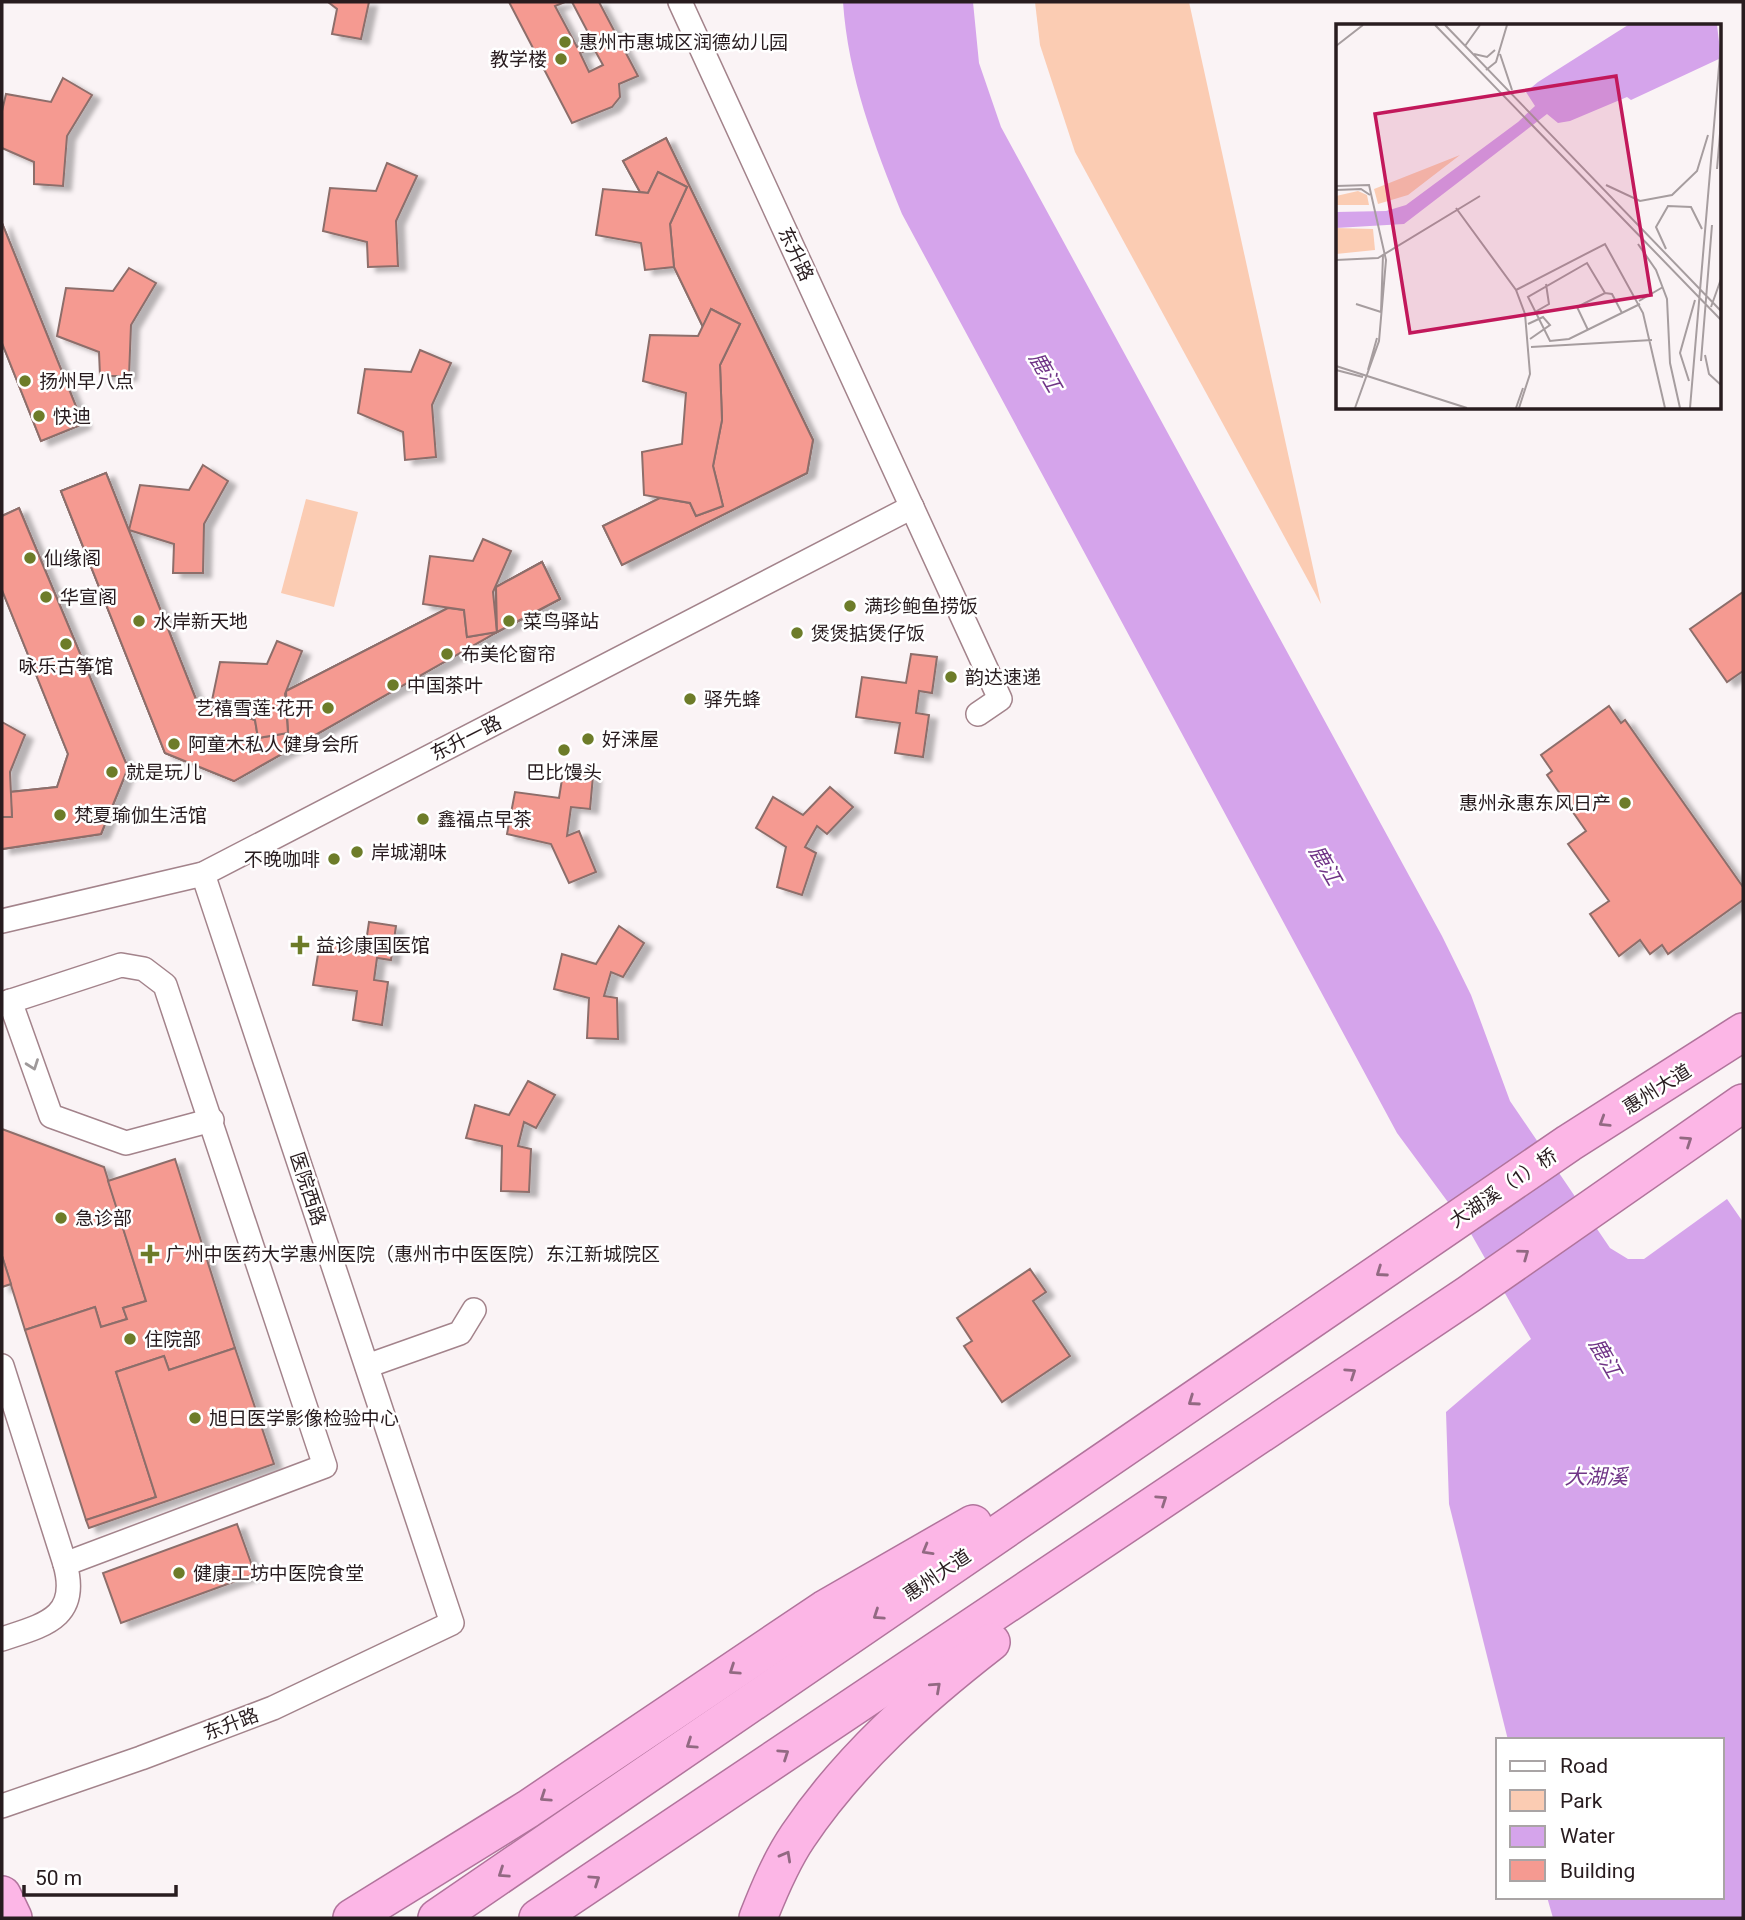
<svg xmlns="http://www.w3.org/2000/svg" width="1745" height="1920" viewBox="0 0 1745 1920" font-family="Roboto,'Noto Sans SC',sans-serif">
<defs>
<filter id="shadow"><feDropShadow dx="8" dy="4.5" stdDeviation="2" flood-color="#0004"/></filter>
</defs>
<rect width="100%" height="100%" fill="#faf3f5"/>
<g fill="#fbccb3">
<polygon points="1035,2 1189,2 1321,604 1075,152 1040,45"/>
<polygon points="306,499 358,512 334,607 281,593"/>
</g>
<path fill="#d5a4eb" d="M843,2H973L979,63L1001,127L1442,936L1471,995L1510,1101L1610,1248L1628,1259H1644L1727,1199L1743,1222V1918H1553L1547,1897H1722V1740H1508L1449,1504L1446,1412L1531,1339L1470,1232L1397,1133L902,214C874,145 848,76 843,2Z"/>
<g fill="#f59a91" stroke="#8d6e6b" stroke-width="2" fill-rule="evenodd" filter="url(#shadow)">
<polygon points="328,2 369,2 361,39 332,34 337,9"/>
<path d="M509,2H565L555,6L577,47L592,40L572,2H599L638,76L619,84L620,97L612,107L572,123ZM593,47L603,65L589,72L580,53Z"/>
<polygon points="63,78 92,95 67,136 63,186 34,184 34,162 2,148 2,111 6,94 51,102"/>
<polygon points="666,138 813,440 807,473 622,565 603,526 660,498 690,503 696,516 723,506 713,466 722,420 720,365 740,324 711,309 703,327 674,267 670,224 687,187 658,172 648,193 640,192 623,161"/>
<polygon points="666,138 813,440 807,473 622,565 603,526 660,498 690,503 696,516 723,506 713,466 722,420 720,365 740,324 711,309 703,327 674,267 670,224 687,187 658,172 648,193 640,192 623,161"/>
<polygon points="387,163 417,176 396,221 398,266 368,267 367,242 323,231 330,188 376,191"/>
<polygon points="658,172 687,187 670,224 674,267 645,270 641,243 596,235 603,189 648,193"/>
<polygon points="2,223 83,424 41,441 2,343"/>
<polygon points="2,223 83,424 41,441 2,343"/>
<polygon points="129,268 156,283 131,325 129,376 100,376 99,352 57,336 66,288 113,291"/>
<polygon points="711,309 740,324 720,365 722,420 713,466 723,506 696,516 690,503 644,495 642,452 682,444 686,393 643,381 650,335 698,336"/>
<polygon points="420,350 451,363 432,405 436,457 405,460 403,432 358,413 365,369 411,372"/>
<polygon points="203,465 228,481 204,524 203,573 173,573 174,544 129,530 140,485 189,490"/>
<polygon points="106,473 197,702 255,720 258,738 288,733 286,691 448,608 464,610 467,637 497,632 234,781 165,753 61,491"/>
<polygon points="106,473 197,702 255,720 258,738 288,733 286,691 448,608 464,610 467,637 497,632 234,781 165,753 61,491"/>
<polygon points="106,473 197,702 255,720 258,738 288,733 286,691 448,608 464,610 467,637 497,632 234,781 165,753 61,491"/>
<polygon points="19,508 128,768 101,834 2,849 2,817 12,817 10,792 57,787 68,754 2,590 2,516"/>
<polygon points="19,508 128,768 101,834 2,849 2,817 12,817 10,792 57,787 68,754 2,590 2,516"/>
<polygon points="483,539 511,551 493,592 497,632 467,637 464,610 423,604 430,556 473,561"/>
<polygon points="542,562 560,599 497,632 496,587"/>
<polygon points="542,562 560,599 497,632 496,587"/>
<polygon points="542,562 560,599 497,632 496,587"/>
<polygon points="1743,592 1743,671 1727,682 1690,629"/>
<polygon points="277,641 302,651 285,694 288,733 258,738 255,720 211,705 220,662 267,664"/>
<polygon points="911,654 937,657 932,693 919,691 916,713 929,715 923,757 895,753 900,723 856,717 862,677 906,683"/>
<polygon points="1609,706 1621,723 1625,720 1743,887 1743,900 1668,954 1662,945 1650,954 1640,940 1619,956 1590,914 1609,901 1568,844 1586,831 1547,775 1552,771 1541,755"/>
<polygon points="2,722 25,735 10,772 12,817 2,817"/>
<polygon points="563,773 593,776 590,809 571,807 567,836 579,831 596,872 569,883 551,844 507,834 515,792 559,798"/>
<polygon points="830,787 853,807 827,834 817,826 805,847 816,853 802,895 777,887 786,847 756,828 773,797 803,815"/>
<polygon points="369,922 396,926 391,960 377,958 374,980 388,982 382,1025 353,1020 357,991 313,985 320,942 365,949"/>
<polygon points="619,926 644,943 623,977 611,972 604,996 617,998 618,1039 587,1038 589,998 554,989 562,954 596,964"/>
<polygon points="528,1081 555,1095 536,1128 524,1122 518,1146 531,1149 529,1192 501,1191 502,1146 466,1138 475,1105 509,1115"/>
<polygon points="2,1129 104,1167 146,1301 123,1308 127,1319 101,1327 95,1307 25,1330 2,1256"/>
<polygon points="175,1159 235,1348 169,1370 164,1356 116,1372 156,1497 86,1520 25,1330 95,1307 101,1327 127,1319 123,1308 146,1301 108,1181"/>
<polygon points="2,1256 11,1284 2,1287"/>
<polygon points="1030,1269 1046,1292 1033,1301 1070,1356 1002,1402 964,1346 972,1341 957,1318"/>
<polygon points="235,1348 274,1464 89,1528 86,1520 156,1497 116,1372 164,1356 169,1370"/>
<polygon points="237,1524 255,1574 121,1623 103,1573"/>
</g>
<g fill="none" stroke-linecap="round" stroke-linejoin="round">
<g stroke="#a3838b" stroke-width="26">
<g id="minor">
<polyline points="680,2 1000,699 978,714"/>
<polyline points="2,921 203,874 912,507"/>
<polyline points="10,1001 51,1116 126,1143 212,1120"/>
<polyline points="2,1004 121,965 144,969 165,985 325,1466 65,1564"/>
<path d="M2,1366L65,1564C80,1618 44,1625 2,1639"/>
<polyline points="367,1366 460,1333 474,1310"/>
<polyline points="2,1806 141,1758 273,1708 452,1623 203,874"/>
</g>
</g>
<g stroke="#b1749c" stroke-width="40">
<g id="trunk">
<polyline points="2,1895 13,1918"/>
<polyline points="352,1918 528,1809 825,1609 973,1524"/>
<polyline points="437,1918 1569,1143 1743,1032"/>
<polyline points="538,1918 1469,1294 1743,1103"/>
<path d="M758,1918C769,1890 781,1861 798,1836C849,1760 919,1698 991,1642"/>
</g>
</g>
<use href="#minor" stroke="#fff" stroke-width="23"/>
<use href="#trunk" stroke="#fcb6e6" stroke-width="37"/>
</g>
<defs><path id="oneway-chevron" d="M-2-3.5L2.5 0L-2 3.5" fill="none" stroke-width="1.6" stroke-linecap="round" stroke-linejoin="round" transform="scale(1.75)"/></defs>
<use stroke="#9e999a" href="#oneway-chevron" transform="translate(33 1065) rotate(70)"/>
<g stroke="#926982">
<use href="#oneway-chevron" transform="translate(1604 1122) rotate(148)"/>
<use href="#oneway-chevron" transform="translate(1687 1141) rotate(-34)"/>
<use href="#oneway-chevron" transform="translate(1524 1254) rotate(-36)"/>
<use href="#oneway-chevron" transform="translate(1381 1272) rotate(145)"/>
<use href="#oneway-chevron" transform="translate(1351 1373) rotate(-34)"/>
<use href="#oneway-chevron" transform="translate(1193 1401) rotate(145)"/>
<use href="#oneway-chevron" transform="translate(1162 1500) rotate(-34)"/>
<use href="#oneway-chevron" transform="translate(927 1550) rotate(150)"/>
<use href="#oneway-chevron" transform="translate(878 1615) rotate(146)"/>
<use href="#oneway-chevron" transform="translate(734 1670) rotate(146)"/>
<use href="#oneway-chevron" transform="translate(936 1687) rotate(-42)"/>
<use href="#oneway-chevron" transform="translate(691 1744) rotate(146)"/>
<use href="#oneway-chevron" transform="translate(784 1754) rotate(-34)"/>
<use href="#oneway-chevron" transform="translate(545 1797) rotate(146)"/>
<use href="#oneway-chevron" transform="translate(786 1856) rotate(-61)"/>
<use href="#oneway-chevron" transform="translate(503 1873) rotate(146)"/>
<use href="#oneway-chevron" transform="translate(595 1880) rotate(-34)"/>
</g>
<g fill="#6d7c29" stroke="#fff" stroke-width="2.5">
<circle cx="565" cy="42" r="7"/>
<circle cx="561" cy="59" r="7"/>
<circle cx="25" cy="381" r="7"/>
<circle cx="39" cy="416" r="7"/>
<circle cx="30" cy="558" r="7"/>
<circle cx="46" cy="597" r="7"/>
<circle cx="850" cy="606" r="7"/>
<circle cx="139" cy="621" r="7"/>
<circle cx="509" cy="621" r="7"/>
<circle cx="797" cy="633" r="7"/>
<circle cx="66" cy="644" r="7"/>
<circle cx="447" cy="654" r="7"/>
<circle cx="951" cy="677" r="7"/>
<circle cx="393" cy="685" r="7"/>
<circle cx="690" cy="699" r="7"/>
<circle cx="328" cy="708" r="7"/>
<circle cx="588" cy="739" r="7"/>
<circle cx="174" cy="744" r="7"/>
<circle cx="564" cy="750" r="7"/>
<circle cx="112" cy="772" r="7"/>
<circle cx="1625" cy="803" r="7"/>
<circle cx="60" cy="815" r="7"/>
<circle cx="423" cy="819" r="7"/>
<circle cx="357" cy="852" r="7"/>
<circle cx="334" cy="859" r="7"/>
<path d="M296.5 934.5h7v7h7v7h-7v7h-7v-7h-7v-7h7z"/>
<circle cx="61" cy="1218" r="7"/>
<path d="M146.5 1243.5h7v7h7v7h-7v7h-7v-7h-7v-7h7z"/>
<circle cx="130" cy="1339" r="7"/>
<circle cx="195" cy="1418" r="7"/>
<circle cx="179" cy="1573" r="7"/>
</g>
<g text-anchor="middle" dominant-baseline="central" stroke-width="5" stroke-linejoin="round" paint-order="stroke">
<g font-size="19" fill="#281c1f" stroke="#fff" text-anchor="start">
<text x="579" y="42">惠州市惠城区润德幼儿园</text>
<text x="547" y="59" text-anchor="end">教学楼</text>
<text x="39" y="381">扬州早八点</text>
<text x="53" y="416">快迪</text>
<text x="44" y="558">仙缘阁</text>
<text x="60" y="597">华宣阁</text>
<text x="864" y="606">满珍鲍鱼捞饭</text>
<text x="153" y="621">水岸新天地</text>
<text x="523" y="621">菜鸟驿站</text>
<text x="811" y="633">煲煲掂煲仔饭</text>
<text x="461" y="654">布美伦窗帘</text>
<text x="66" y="666" text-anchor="middle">咏乐古筝馆</text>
<text x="965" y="677">韵达速递</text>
<text x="407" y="685">中国茶叶</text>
<text x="704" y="699">驿先蜂</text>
<text x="314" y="708" text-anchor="end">艺禧雪莲·花开</text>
<text x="602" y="739">好涞屋</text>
<text x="188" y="744">阿童木私人健身会所</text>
<text x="126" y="772">就是玩儿</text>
<text x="564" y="772" text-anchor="middle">巴比馒头</text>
<text x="1611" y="803" text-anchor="end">惠州永惠东风日产</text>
<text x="74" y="815">梵夏瑜伽生活馆</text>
<text x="437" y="819">鑫福点早茶</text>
<text x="371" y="852">岸城潮味</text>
<text x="320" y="859" text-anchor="end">不晚咖啡</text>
<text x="316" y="945">益诊康国医馆</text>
<text x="75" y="1218">急诊部</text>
<text x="166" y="1254">广州中医药大学惠州医院（惠州市中医医院）东江新城院区</text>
<text x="144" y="1339">住院部</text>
<text x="209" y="1418">旭日医学影像检验中心</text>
<text x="193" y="1573">健康工坊中医院食堂</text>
</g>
<g font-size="19" fill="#281c1f" stroke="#fff">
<text transform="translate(796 254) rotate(65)">东升路</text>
<text transform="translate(466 738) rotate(-27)">东升一路</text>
<text transform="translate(1657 1089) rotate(-32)">惠州大道</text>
<text transform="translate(1503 1188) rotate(-34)">大湖溪（1）桥</text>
<text transform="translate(308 1189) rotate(72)">医院西路</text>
<text transform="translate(937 1575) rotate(-34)">惠州大道</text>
<text transform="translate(231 1724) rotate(-21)">东升路</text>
</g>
<g font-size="21" font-style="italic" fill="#703587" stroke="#fff">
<text transform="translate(1045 372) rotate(60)">鹿江</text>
<text transform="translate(1325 865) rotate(60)">鹿江</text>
<text transform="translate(1605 1358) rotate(60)">鹿江</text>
<text x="1596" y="1477">大湖溪</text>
</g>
</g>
<g transform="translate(1336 24)">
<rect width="385" height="385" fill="#faf3f5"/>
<path d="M124,131L72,171L42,180L38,165ZM22,167L31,171L33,181H0V172ZM0,204L37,205L39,226L0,230Z" fill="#fbccb3"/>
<path d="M292,1H381L385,34L295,76L291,73L234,97L222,99L211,90L68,200L0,204V188L50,187L70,181L182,98L199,82L190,68L202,58Z" fill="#d5a4eb"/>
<path fill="none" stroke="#a69d9f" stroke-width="2" d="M99,1L385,296M109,1L385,287M0,22L27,1M129,22L144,1M138,30L151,33L159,26M164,30L176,66M150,46L160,38L171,1M381,145L385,98M270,161L304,177L336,171L361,147L372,111M0,162L33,161L50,236L43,317L19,384M0,166L25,165L34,171M120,184L180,266L189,290L194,350L183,384M302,220L320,246L331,275L334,339L344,384M330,225L320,203L332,182L355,183L366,205M0,236L42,234L144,172M180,266L269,220L307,289L329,384M269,269L251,239L192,273L214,317L233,315L304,280M303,277L327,263M20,280L45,288M375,283L385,255M45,288L47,231M199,288L213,280L210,260M192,300L207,293L214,301L194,315M252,306L241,283L269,269L276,270L286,289M195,323L316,316M369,331L373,350L385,361M365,337L376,201M0,342L131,384M0,346L27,353M32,346L41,314M353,357L344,329L359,276M180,384L187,364M354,384L385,19"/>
<path fill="#c2185b" fill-opacity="0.15" stroke="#c2185b" stroke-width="3.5" d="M280,52L315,271L74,309L39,90Z"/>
<rect width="385" height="385" fill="none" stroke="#281c1f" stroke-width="3.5"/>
</g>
<rect width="1745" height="1920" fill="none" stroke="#281c1f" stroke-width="7"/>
<rect x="1496" y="1738" width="228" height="161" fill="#ffffff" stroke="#a9a4a5" stroke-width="2"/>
<rect x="1510" y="1761" width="35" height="10" fill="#ffffff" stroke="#a9a4a5" stroke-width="2"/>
<text x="1560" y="1773" font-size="21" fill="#281c1f">Road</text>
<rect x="1510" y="1790" width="35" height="21" fill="#fbccb3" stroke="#a9a4a5" stroke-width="2"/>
<text x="1560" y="1808" font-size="21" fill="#281c1f">Park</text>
<rect x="1510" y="1826" width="35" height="21" fill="#d5a4eb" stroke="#a9a4a5" stroke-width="2"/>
<text x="1560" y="1843" font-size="21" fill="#281c1f">Water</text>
<rect x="1510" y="1860" width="35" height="21" fill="#f59a91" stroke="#a9a4a5" stroke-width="2"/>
<text x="1560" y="1878" font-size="21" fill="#281c1f">Building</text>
<path d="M24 1885v10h152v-10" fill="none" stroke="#281c1f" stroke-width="3.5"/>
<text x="35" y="1885" font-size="21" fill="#281c1f" stroke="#ffffff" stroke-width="5" paint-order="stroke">50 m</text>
</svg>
